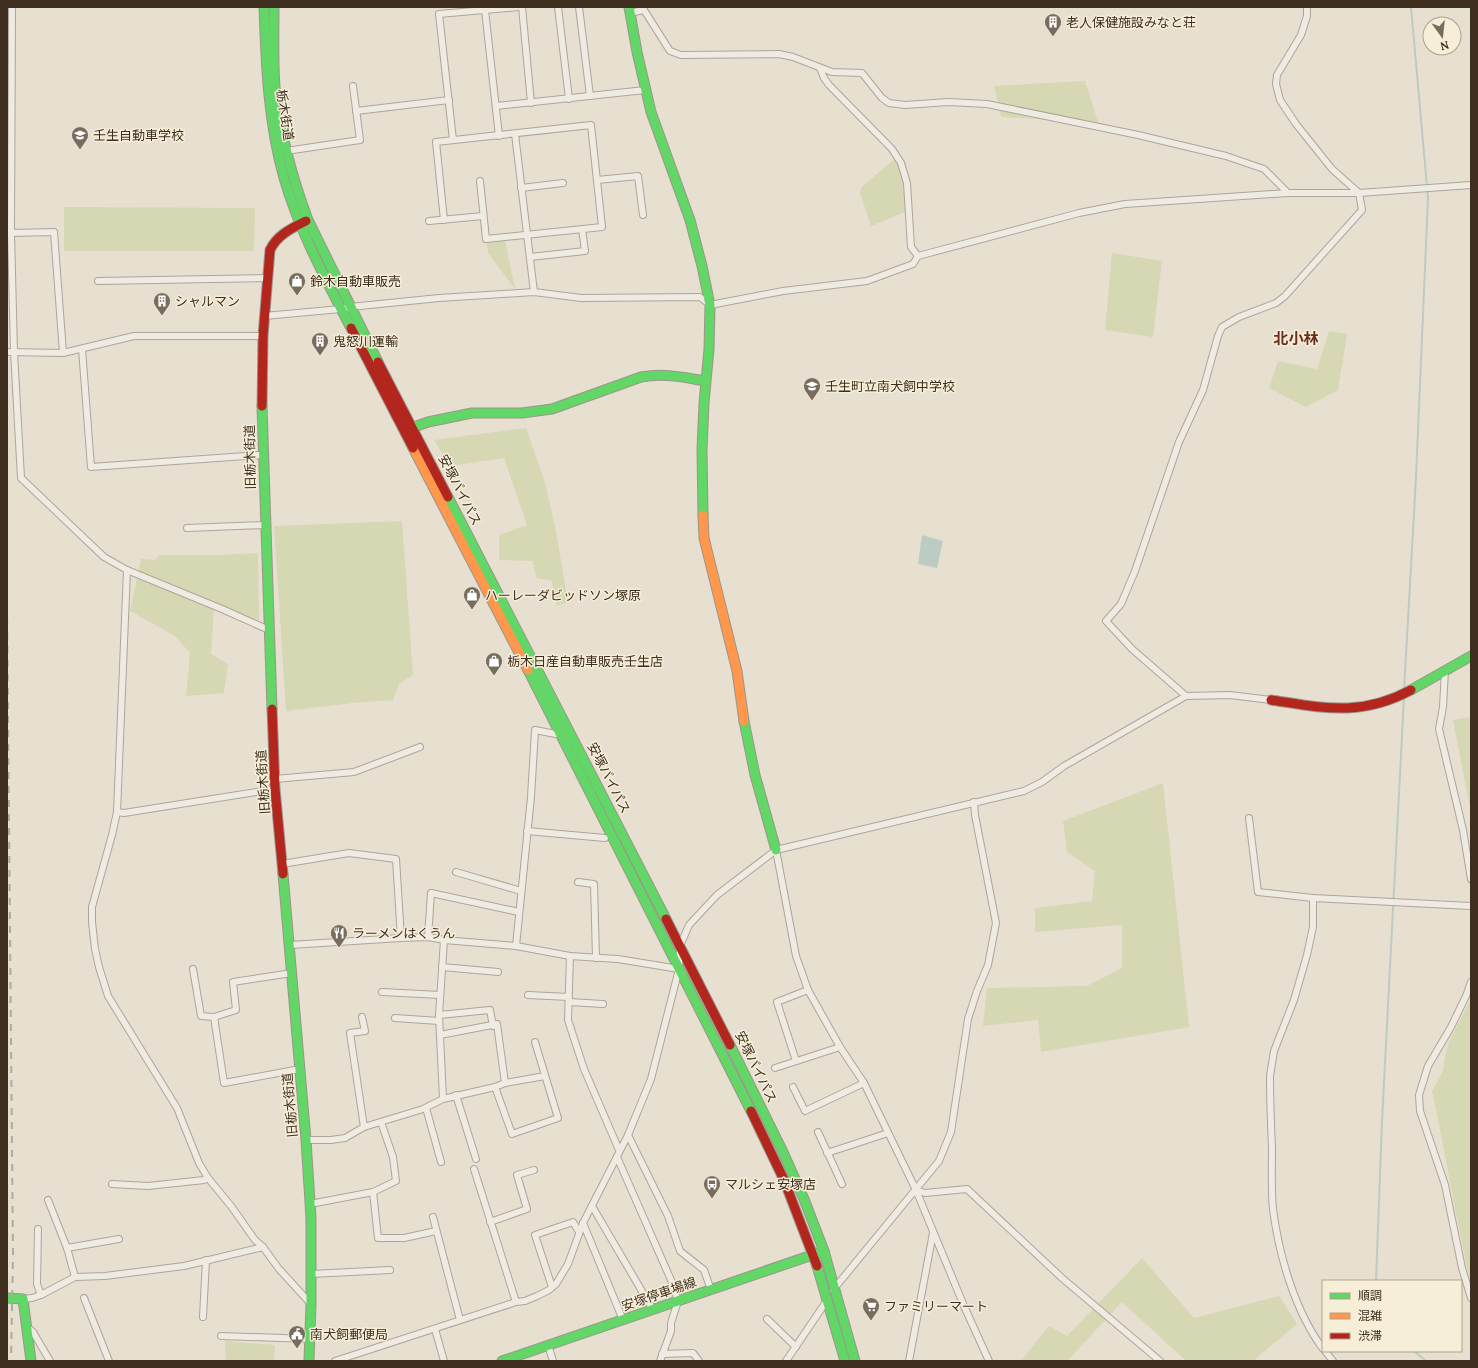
<svg xmlns="http://www.w3.org/2000/svg" width="1478" height="1368" viewBox="0 0 1478 1368" font-family="Lora,'Noto Sans JP',serif">
<rect width="100%" height="100%" fill="#e7e0d1"/>
<g fill="#d6d7b3">
<polygon points="1085,81 1098,122 1001,117 994,86"/>
<polygon points="900,154 910,210 871,226 860,193 861,188"/>
<polygon points="64,207 255,208 254,251 64,251"/>
<polygon points="505,240 515,289 488,253 487,243"/>
<polygon points="1112,253 1162,261 1153,337 1105,330"/>
<polygon points="1329,331 1347,334 1338,390 1306,407 1269,388 1278,361 1317,369"/>
<polygon points="526,428 546,486 556,532 568,602 557,606 552,581 537,578 532,561 499,560 499,535 527,525 504,458 450,466 434,440"/>
<polygon points="402,521 413,675 399,684 393,700 353,703 286,711 274,526"/>
<polygon points="258,553 259,620 214,607 211,654 228,664 224,693 186,696 190,653 175,636 130,611 141,559 155,560 159,555 223,555"/>
<polygon points="1471,717 1471,812 1453,720"/>
<polygon points="1163,783 1189,1027 1041,1052 1038,1020 983,1026 987,988 1087,986 1122,968 1122,925 1035,932 1035,908 1092,901 1095,871 1067,852 1063,821"/>
<path d="M1471,999V1284C1456,1220 1446,1155 1432,1091L1443,1071L1445,1056L1449,1042Z"/>
<polygon points="1142,1258 1194,1318 1279,1296 1297,1324 1253,1361 1186,1361 1122,1302 1067,1361 1021,1361 1049,1326 1067,1336"/>
<polygon points="225,1341 275,1345 274,1361 226,1361"/>
</g>
<polygon fill="#bcccc2" points="922,535 943,541 937,568 918,564"/>
<g fill="none" stroke-linecap="round" stroke-linejoin="round">
<g stroke="#bcccc2" stroke-width="2">
<polyline points="1404,691 1416,477 1428,198 1411,7"/>
<polyline points="1376,1281 1382,1121 1404,697"/>
<polyline points="1414,1351 1426,1361"/>
</g>
<g stroke="#ada599" stroke-width="8">
<g id="street">
<polyline points="12,7 11,233 14,352 21,478 104,557 127,570 222,609 269,630"/>
<polyline points="522,7 531,103"/>
<polyline points="558,7 569,99"/>
<polyline points="579,7 590,96"/>
<polyline points="485,10 499,136"/>
<polyline points="629,13 644,10 670,51 681,55 779,54 793,57 832,72 862,73 882,98 889,103 905,105 948,102 987,104 1138,135 1226,156 1264,169 1288,193"/>
<polyline points="820,68 824,78 829,85 892,149 901,163 907,183 911,247 918,256"/>
<polyline points="496,106 645,90"/>
<polyline points="356,111 449,100"/>
<polyline points="515,134 534,292"/>
<polyline points="453,140 439,14 518,7"/>
<polyline points="286,151 360,140 353,86"/>
<polyline points="597,180 638,176 643,215"/>
<polyline points="521,188 563,183"/>
<polyline points="444,220 436,142 591,125 602,227 486,239 480,181"/>
<polyline points="429,221 483,216"/>
<polyline points="11,233 54,232 63,353"/>
<polyline points="530,257 585,251 582,229"/>
<polyline points="98,281 267,278"/>
<polyline points="264,316 341,309 350,307 439,298 534,292 581,298 700,297 710,305 783,291 867,281 913,264 918,256 1079,213 1125,204 1288,193 1359,193 1471,185"/>
<polyline points="82,349 91,467 258,455 263,456"/>
<polyline points="7,352 63,353 134,336 263,336"/>
<polyline points="187,528 265,525"/>
<polyline points="127,570 117,812 112,835 92,907 92,922 95,949 99,967 108,996 177,1108 199,1163 208,1178 231,1206 255,1240 263,1247 279,1269 311,1304"/>
<polyline points="1445,670 1443,707 1439,729 1463,830 1471,879"/>
<polyline points="1186,696 1132,649 1106,621 1121,604 1135,571 1179,442 1203,390 1218,336 1222,327 1239,317 1276,303 1285,296 1362,210 1359,193 1332,169 1296,124 1280,100 1276,84 1277,75 1301,35 1307,16 1307,7"/>
<polyline points="275,779 354,772 420,747"/>
<polyline points="117,812 124,813 275,789"/>
<polyline points="1249,818 1258,892 1313,898 1471,906"/>
<polyline points="527,831 605,838"/>
<polyline points="776,850 796,956 808,990 840,1047 864,1083 916,1190 964,1306 989,1361"/>
<polyline points="282,864 349,853 396,859 401,938"/>
<polyline points="456,872 521,891"/>
<polyline points="578,882 594,884 596,958"/>
<path d="M1313,898V927L1307,955L1294,1000L1274,1051L1270,1076C1270,1100 1271,1125 1272,1149C1272,1169 1271,1189 1273,1209C1279,1256 1295,1311 1323,1349"/>
<polyline points="428,937 431,893 519,912"/>
<polyline points="290,945 401,938 428,937 444,940 516,946 570,956 618,959 679,969"/>
<polyline points="516,946 531,797 535,730 561,735"/>
<polyline points="570,956 568,1020 584,1069 619,1150"/>
<polyline points="442,967 498,972"/>
<polyline points="193,969 201,1016 214,1017 224,1083 300,1069"/>
<polyline points="1471,982 1466,996 1451,1027 1428,1066 1419,1095 1420,1111 1445,1185 1462,1268 1471,1298"/>
<polyline points="382,992 440,995"/>
<polyline points="528,995 569,997"/>
<polyline points="569,1002 603,1004"/>
<polyline points="439,1015 490,1010 493,1026"/>
<polyline points="214,1017 236,1010 233,982 292,973"/>
<polyline points="362,1017 365,1031 350,1033 364,1127"/>
<polyline points="395,1018 439,1021"/>
<polyline points="440,1035 497,1024 505,1083"/>
<polyline points="796,1061 777,1002 808,990"/>
<polyline points="775,1068 840,1047"/>
<polyline points="495,1087 512,1134 558,1118 535,1042"/>
<polyline points="793,1087 805,1111 864,1083"/>
<polyline points="456,1095 476,1159"/>
<polyline points="443,1099 495,1087 505,1083 545,1076"/>
<polyline points="426,1108 441,1162"/>
<polyline points="818,1132 842,1184"/>
<polyline points="628,1135 651,1079 679,969 680,946 689,925 717,895 776,850 1024,791 1042,782 1064,766 1186,696 1230,695 1271,700"/>
<polyline points="306,1140 331,1140 345,1138 364,1127 423,1109 443,1099 439,1015 444,940"/>
<polyline points="827,1153 888,1133"/>
<polyline points="617,1157 671,1280 678,1301 671,1323 671,1331 660,1361"/>
<polyline points="474,1169 516,1302"/>
<polyline points="112,1184 148,1186 204,1180 208,1178"/>
<polyline points="916,1190 925,1193 967,1189 1062,1278 1160,1361"/>
<polyline points="373,1192 378,1238 404,1238 436,1231"/>
<polyline points="48,1200 67,1248 75,1277"/>
<polyline points="310,1204 373,1192 396,1181 393,1157 381,1122"/>
<polyline points="592,1206 653,1310"/>
<polyline points="433,1217 460,1320"/>
<polyline points="490,1222 527,1209 517,1175 534,1170"/>
<polyline points="583,1223 623,1320"/>
<polyline points="38,1229 37,1284 41,1295"/>
<polyline points="67,1248 119,1239"/>
<polyline points="311,1274 390,1270"/>
<polyline points="552,1287 535,1235 573,1222 579,1232"/>
<polyline points="833,1290 939,1161 951,1132 968,1019 977,991 988,965 996,923 975,815 974,802"/>
<polyline points="84,1298 109,1361"/>
<polyline points="23,1299 32,1298 41,1295 75,1277 105,1276 184,1266 263,1247"/>
<polyline points="203,1317 206,1260"/>
<polyline points="767,1319 796,1347"/>
<polyline points="26,1326 33,1332 50,1361"/>
<polyline points="435,1329 444,1361"/>
<polyline points="221,1336 310,1339"/>
<polyline points="548,1345 553,1361"/>
<polyline points="1325,1351 1333,1361"/>
<polyline points="662,1354 693,1353 699,1361"/>
<polyline points="335,1361 516,1302 525,1301 537,1296 549,1290 556,1284 568,1264 583,1223 628,1135 668,1216 680,1251 704,1270 711,1290"/>
<polyline points="786,1361 828,1299"/>
<polyline points="909,1361 933,1233"/>
</g>
</g>
<g stroke="#9c958a" stroke-width="11">
<g id="fast">
<path d="M264,7C266,65 268,121 284,178C299,230 326,280 351,328"/>
<path d="M274,7C274,33 273,61 275,87C280,132 292,177 308,220L378,362"/>
<polyline points="629,7 637,52 651,112 690,220 702,266 710,305 709,349 704,403 702,450 703,515"/>
<polyline points="262,406 272,709"/>
<path d="M406,430L428,422L472,413H522L552,409L641,377C663,373 683,377 705,381"/>
<polyline points="448,497 666,919"/>
<polyline points="528,670 751,1111"/>
<polyline points="1411,690 1471,656"/>
<polyline points="744,721 755,775 776,850"/>
<polyline points="283,874 306,1140 311,1218 311,1304 309,1361"/>
<polyline points="730,1045 782,1150 804,1199 824,1251 855,1361"/>
<polyline points="817,1266 845,1361"/>
<polyline points="7,1298 23,1299 31,1361"/>
<polyline points="502,1361 824,1251"/>
</g>
</g>
<g stroke="#9c958a" stroke-width="11">
<g id="slow">
<polyline points="413,448 528,670"/>
<polyline points="703,515 704,538 737,671 744,721"/>
</g>
</g>
<g stroke="#9c958a" stroke-width="11">
<g id="jam">
<polyline points="351,328 413,448"/>
<polyline points="378,362 448,497"/>
<path d="M262,406L263,336L270,250C277,235 292,228 306,221"/>
<path d="M1271,700C1324,708 1361,717 1411,690"/>
<polyline points="272,709 275,789 283,874"/>
<polyline points="666,919 730,1045"/>
<polyline points="751,1111 784,1180 817,1266"/>
</g>
</g>
<use href="#street" stroke="#efebe3" stroke-width="6"/>
<use href="#fast" stroke="#63d668" stroke-width="9"/>
<use href="#slow" stroke="#ff974d" stroke-width="9"/>
<use href="#jam" stroke="#b3261e" stroke-width="9"/>
<polyline stroke="#afaaa2" stroke-width="2" stroke-dasharray="7 7" stroke-linecap="butt" points="7,604 13,1255 11,1361"/>
</g>
<defs>
<g id="building-pin" transform="scale(0.9)"><path d="M0 17L-7.5 6A9.5 9.5 0 1 1 7.5 6Z" fill="#786c5e" stroke="#f7eed8"/><path d="M-4-6H4V6H1V3H-1V6H-4ZM-2.5-4.3h1.7v1.8h-1.7ZM.8-4.3h1.7v1.8H.8ZM-2.5-1h1.7V.8h-1.7ZM.8-1h1.7V.8H.8Z" fill="#fff"/></g>
<g id="school-pin" transform="scale(0.9)"><path d="M0 17L-7.5 6A9.5 9.5 0 1 1 7.5 6Z" fill="#786c5e" stroke="#f7eed8"/><path d="M0-5L7-2L0 1L-7-2ZM-4 1L0 2.5L4 1V4Q0 6-4 4Z" fill="#fff"/></g>
<g id="shop-pin" transform="scale(0.9)"><path d="M0 17L-7.5 6A9.5 9.5 0 1 1 7.5 6Z" fill="#786c5e" stroke="#f7eed8"/><path d="M-5-2.5h2.3a2.7 3.5 0 0 1 5.4 0H5L5.5 6h-11ZM-1.5-2.5h3a1.5 2.3 0 0 0-3 0Z" fill="#fff"/></g>
<g id="restaurant-pin" transform="scale(0.9)"><path d="M0 17L-7.5 6A9.5 9.5 0 1 1 7.5 6Z" fill="#786c5e" stroke="#f7eed8"/><path d="M-5-6h1v4h1v-4h1v4h1v-4h1v5L-1.5 .5V6h-2V.5L-5-1ZM5-6V6H3V1.5H1.5Q1.5-4 5-6Z" fill="#fff"/></g>
<g id="bus-pin" transform="scale(0.9)"><path d="M0 17L-7.5 6A9.5 9.5 0 1 1 7.5 6Z" fill="#786c5e" stroke="#f7eed8"/><path d="M-5-6H5V4H4V6H2V4H-2V6H-4V4H-5ZM-3.5-4V0h7V-4ZM-3.5 1.2v1.5H-2V1.2ZM2 1.2v1.5H3.5V1.2Z" fill="#fff"/></g>
<g id="supermarket-pin" transform="scale(0.9)"><path d="M0 17L-7.5 6A9.5 9.5 0 1 1 7.5 6Z" fill="#786c5e" stroke="#f7eed8"/><path d="M-6-5.5h2.5l.6 2H6L4.5 2H-2.5L-4.4-4H-6ZM-1.5 3.2a1.3 1.3 0 1 0 .1 0ZM3 3.2a1.3 1.3 0 1 0 .1 0Z" fill="#fff"/></g>
<g id="civic-pin" transform="scale(0.9)"><path d="M0 17L-7.5 6A9.5 9.5 0 1 1 7.5 6Z" fill="#786c5e" stroke="#f7eed8"/><path d="M-.6-6.5H3V-4.5H.6V-3L4-1V1h2V6H-6V1h2V-1L-.6-3ZM-1.2 2.5V6h2.4V2.5Z" fill="#fff"/></g>
</defs>
<g fill-rule="evenodd">
<use href="#building-pin" x="1053" y="22"/>
<use href="#school-pin" x="80" y="135"/>
<use href="#shop-pin" x="297" y="281"/>
<use href="#building-pin" x="162" y="301"/>
<use href="#building-pin" x="320" y="341"/>
<use href="#school-pin" x="812" y="386"/>
<use href="#shop-pin" x="472" y="595"/>
<use href="#shop-pin" x="494" y="661"/>
<use href="#restaurant-pin" x="339" y="933"/>
<use href="#bus-pin" x="712" y="1184"/>
<use href="#supermarket-pin" x="871" y="1306"/>
<use href="#civic-pin" x="297" y="1334"/>
</g>
<g text-anchor="middle" dominant-baseline="central" stroke-width="3" stroke-linejoin="round" paint-order="stroke">
<g font-size="13" fill="#3d2e20" stroke="#f7eed8" text-anchor="start">
<text x="1066" y="22">老人保健施設みなと荘</text>
<text x="93" y="135">壬生自動車学校</text>
<text x="310" y="281">鈴木自動車販売</text>
<text x="175" y="301">シャルマン</text>
<text x="333" y="341">鬼怒川運輸</text>
<text x="825" y="386">壬生町立南犬飼中学校</text>
<text x="485" y="595">ハーレーダビッドソン塚原</text>
<text x="507" y="661">栃木日産自動車販売壬生店</text>
<text x="352" y="933">ラーメンはくうん</text>
<text x="725" y="1184">マルシェ安塚店</text>
<text x="884" y="1306">ファミリーマート</text>
<text x="310" y="1334">南犬飼郵便局</text>
</g>
<g font-size="13" fill="#3d2e20" stroke="#f7eed8">
<text transform="translate(285 115) rotate(81)">栃木街道</text>
<text transform="translate(250 457) rotate(-91)">旧栃木街道</text>
<text transform="translate(460 490) rotate(63)">安塚バイパス</text>
<text transform="translate(609 778) rotate(63)">安塚バイパス</text>
<text transform="translate(263 782) rotate(-94)">旧栃木街道</text>
<text transform="translate(756 1067) rotate(64)">安塚バイパス</text>
<text transform="translate(290 1105) rotate(-95)">旧栃木街道</text>
<text transform="translate(659 1294) rotate(-19)">安塚停車場線</text>
</g>
<g font-size="15" font-weight="bold" fill="#6b2e1e" stroke="#f7eed8">
<text x="1296" y="338">北小林</text>
</g>
</g>
<rect width="1478" height="1368" fill="none" stroke="#3d2e20" stroke-width="16"/>
<rect x="1322" y="1280" width="140" height="72" fill="#f7eed8" stroke="#ada18e"/>
<rect x="1330" y="1293" width="20" height="6" fill="#63d668" stroke="#ada18e"/>
<text x="1358" y="1300" font-size="12" fill="#3d2e20">順調</text>
<rect x="1330" y="1313" width="20" height="6" fill="#ff974d" stroke="#ada18e"/>
<text x="1358" y="1320" font-size="12" fill="#3d2e20">混雑</text>
<rect x="1330" y="1333" width="20" height="6" fill="#b3261e" stroke="#ada18e"/>
<text x="1358" y="1340" font-size="12" fill="#3d2e20">渋滞</text>
<g transform="translate(1442 36) rotate(165)"><circle r="19" fill="#f7eed8" stroke="#ada18e"/>
<path d="M0-3L7 15L0 10L-7 15Z" fill="#786c5e"/>
<text y="-6" font-size="11" font-weight="bold" text-anchor="middle" fill="#3d2e20">N</text>
</g>
</svg>
